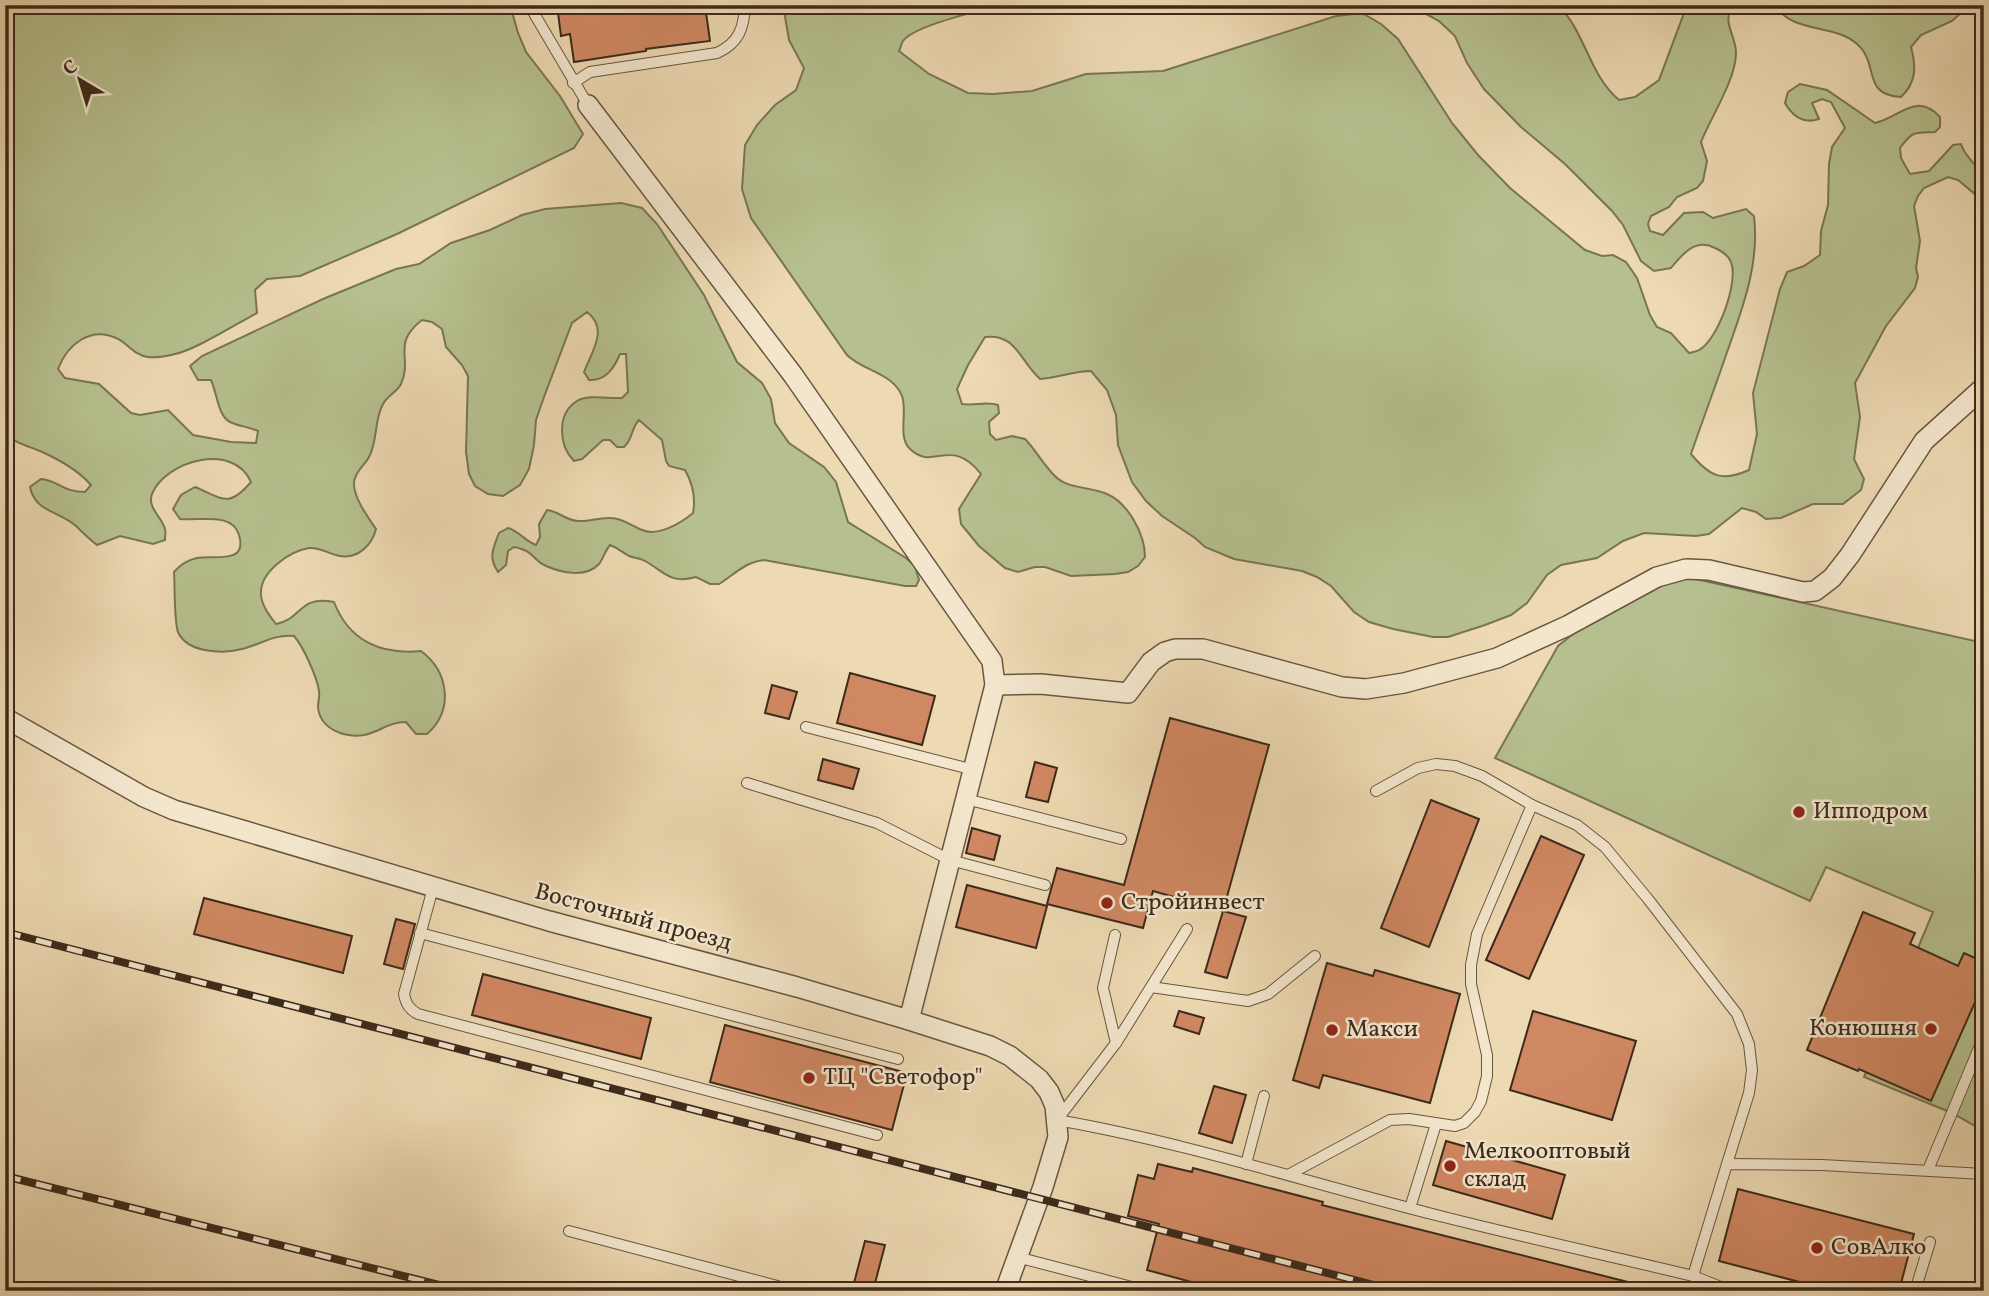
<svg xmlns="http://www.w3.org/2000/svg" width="1989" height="1296" viewBox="0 0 1989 1296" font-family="Vollkorn,serif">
<rect width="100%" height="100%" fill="#edd9b2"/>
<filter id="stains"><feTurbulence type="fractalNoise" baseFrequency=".00286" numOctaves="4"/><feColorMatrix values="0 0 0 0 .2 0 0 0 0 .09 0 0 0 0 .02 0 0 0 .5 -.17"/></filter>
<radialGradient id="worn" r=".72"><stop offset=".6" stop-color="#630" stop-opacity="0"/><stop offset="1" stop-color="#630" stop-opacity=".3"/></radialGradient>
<g fill="#b6c08e" stroke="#797554" stroke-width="2">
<path d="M5,5H510L518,33L526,52L560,96L583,134L574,148L397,234L300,276L267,279L255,290L257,313C236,324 195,350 175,354C167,356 155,358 148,357C133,355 127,342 116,338C90,326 67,345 58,369L65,378L99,384L131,413L140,415L168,410L193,435L231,442L256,443L258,431C249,427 238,426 230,422C218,416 217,393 211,380H198L190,366L202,356L323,299L396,269L419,264L451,243L490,230L522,215L545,209L621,203L642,208L657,224L704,295L737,362L762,383L771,399L775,423L789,443L824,467L836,482L848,522L906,558L915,566L919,580L916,586H905L764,560C745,562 735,574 719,584H710L696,577C670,584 666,573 645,561C640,558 634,558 629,556C622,552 618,548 610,545C605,551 603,559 599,564C586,578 562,573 546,566C532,560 535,551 514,547L508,551L506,565L498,572C488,557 493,549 499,533L508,528C520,532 525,541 536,545L540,537L539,524L547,510C558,511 567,521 578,521C589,522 600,517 611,518C622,518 632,526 642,530C658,537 681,523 693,513C696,497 693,484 685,470L669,466L666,461L662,440L639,420C631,428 633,439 624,447H617L610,440H603L582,459L574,461C559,446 556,414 577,401C588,394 609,399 622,398L628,392L626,354H620C614,368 606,381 589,380L584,372C592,351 609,329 587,312L572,323L544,397L536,420L534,445L529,469L520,485L503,496L488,494L475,486L469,474L466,452L468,376L462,365L446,347L442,329L432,322L422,320C391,344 413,358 401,384C397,392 387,396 383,404C374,420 378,440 369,457C364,466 353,474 354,485C355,500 368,517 376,529C372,545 358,559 340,556C329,554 320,547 309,548C290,551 259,572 261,595C262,606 269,615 276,624C303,619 298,595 334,602C349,641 381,655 421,651C449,672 454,710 427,734H416L406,722C388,722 380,732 364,735C344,738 320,729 318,707C318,702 320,696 319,691C317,677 303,646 294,636C275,634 261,644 242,649C223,654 187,653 178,632C174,621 175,586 174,572C181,564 187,560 197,558C214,555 248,565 239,535C233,512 199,521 180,519L173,509L181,495L195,487C222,498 228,509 251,482C234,442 166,460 152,494C147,508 162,517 165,529C166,532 165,536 165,540L153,544L120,536L97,545C89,539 83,533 76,526C59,511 35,512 30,487L41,479C60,481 62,492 85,492L91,485C78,470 58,459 40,451C28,446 14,443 5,433Z"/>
<path d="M783,5H1001C980,11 915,25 903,41C902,42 900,49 899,51L929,74L968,93L993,94L1032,91L1086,74L1163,71L1336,16L1362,13L1381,24L1398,39L1452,123L1478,155L1510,188L1585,250L1602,256L1613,255L1626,262L1637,278L1650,315L1657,327L1671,333L1689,353C1692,352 1696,352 1699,350C1718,340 1739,281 1731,262C1728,255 1722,251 1715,248C1696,238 1683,253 1671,268L1654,271L1641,261L1623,225L1612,211L1565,164L1521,127L1484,89L1467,63L1455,36L1439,21L1426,14L1428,5H1558C1586,33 1589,75 1619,100L1635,97L1659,80L1687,5H1733C1721,22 1736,35 1736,53C1736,79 1711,117 1701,142L1707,161L1703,181L1697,188L1677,197L1669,207L1651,216L1648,224L1650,231L1663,235L1684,213L1703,212L1713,218L1746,209L1754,216C1760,266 1741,312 1725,358C1714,390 1702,422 1691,454C1710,477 1722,482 1749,470L1757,434L1753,393L1780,289L1787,272L1804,266L1820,255L1821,231L1828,205L1829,164L1832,147L1845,128L1831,102L1822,99L1812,103L1819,119C1804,124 1793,117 1785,103L1788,92L1800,84L1827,90L1875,123C1899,118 1916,91 1940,117V127L1935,132C1915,133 1913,130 1900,148L1901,158L1910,174L1929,171L1953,145L1961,144C1966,161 1984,167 1984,186L1976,195L1958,180L1948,177L1924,188L1918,196L1914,206L1920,241L1916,268L1918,277L1915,288L1886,326L1855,383L1860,417L1854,459L1864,479L1861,490L1843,504H1813L1781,518L1766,519L1756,512L1742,508L1709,534L1696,536L1644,533L1623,541L1597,558L1561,565L1547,575L1527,603L1511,615L1485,625L1448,637H1433L1393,629L1369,622L1354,612L1331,586L1317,577L1302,571L1234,559L1205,547L1195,538L1162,516L1146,501L1132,482L1118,445L1116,415L1107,390L1091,371C1073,371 1058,378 1040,379C1020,361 1016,333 985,337L968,365L957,389L962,404C975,406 986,401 998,405L999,413L989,422L990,434L996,440L1012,436L1025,439C1036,450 1044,466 1056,477C1068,489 1092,487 1107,494C1128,503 1145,534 1145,557L1138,566L1128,572L1115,574L1071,576L1045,567H1035L1018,572L1005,568L979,546L961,524L959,509L981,474C950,435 934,472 910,449C897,437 908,412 902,396C893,373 863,371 847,355L751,218L742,189L745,145L757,125L775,105L796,90L804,68L789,40Z"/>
<path d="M1775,5H1970L1952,21L1921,35L1911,47C1916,66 1917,82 1901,97C1861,95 1880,64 1857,44C1834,23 1792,34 1775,5Z"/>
<polygon points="1691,578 1984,643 1984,1131 1952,1113 1864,1077 1933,912 1826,867 1810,901 1495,758 1558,646 1597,615 1663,583"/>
</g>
<g fill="#d08862" stroke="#3c2a1b" stroke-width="2">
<polygon points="557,5 705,5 710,41 646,49 646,51 574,62 570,34 561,36"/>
<polygon points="850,673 935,696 922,745 837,723"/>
<polygon points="772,685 797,692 789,719 765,713"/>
<polygon points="1170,718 1269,745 1223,911 1153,891 1143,928 1047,904 1057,868 1124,885"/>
<polygon points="823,759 859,769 853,789 818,780"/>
<polygon points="1035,762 1057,768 1048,802 1026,797"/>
<polygon points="1431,800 1479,819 1429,947 1381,928"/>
<polygon points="972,828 1000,836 994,860 966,853"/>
<polygon points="1541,836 1584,855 1529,979 1486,960"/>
<polygon points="967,885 1047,906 1036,948 956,927"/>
<polygon points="204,898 352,936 343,973 194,934"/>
<polygon points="1223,911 1246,917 1227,978 1205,972"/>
<polygon points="1863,912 1915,933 1910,944 1958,966 1964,953 1984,962 1984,982 1931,1101 1859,1069 1858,1071 1807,1050"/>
<polygon points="396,919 415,924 403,969 384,964"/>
<polygon points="1327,963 1373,976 1375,970 1460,994 1430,1103 1323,1075 1319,1088 1293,1080"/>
<polygon points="483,974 651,1018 641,1059 472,1015"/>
<polygon points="1179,1011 1204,1018 1199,1034 1174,1026"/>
<polygon points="1533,1011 1636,1041 1612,1120 1510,1090"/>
<polygon points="725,1025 907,1073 892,1130 710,1082"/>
<polygon points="1214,1086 1246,1095 1232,1143 1199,1133"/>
<polygon points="1446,1141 1565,1175 1552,1219 1433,1185"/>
<polygon points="1158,1164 1192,1172 1193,1168 1323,1202 1322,1205 1640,1285 1639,1291 1419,1291 1390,1284 1389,1291 1225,1291 1147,1270 1159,1224 1128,1216 1138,1175 1154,1179"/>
<polygon points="1738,1189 1914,1234 1899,1291 1834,1291 1719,1261"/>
<polygon points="865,1241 885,1245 874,1287 854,1283"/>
</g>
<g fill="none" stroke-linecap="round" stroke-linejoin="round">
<g stroke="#685641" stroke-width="12">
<g id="service">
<polyline points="529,5 588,105"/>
<path d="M573,83L590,72L717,53C739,43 744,28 745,5"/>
<polyline points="806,727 974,770"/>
<polyline points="747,783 877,823 950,860 1045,885"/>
<polyline points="1376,791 1418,768 1436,764 1455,766 1482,776 1532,805 1577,825 1605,847 1648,899 1737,1014 1749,1044 1752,1070 1749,1093 1727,1164"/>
<polyline points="966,799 1121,839"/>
<path d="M433,888L404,994C406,1004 409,1009 418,1014L877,1135"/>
<path d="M1187,929L1116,1043L1057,1120C1189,1143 1315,1185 1444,1217C1527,1238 1610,1256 1693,1276L1731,1291"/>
<polyline points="420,933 898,1059"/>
<polyline points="1115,935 1103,988 1116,1043"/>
<polyline points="1151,987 1248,1001 1268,994 1315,956"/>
<polyline points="1246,1164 1264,1096"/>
<polyline points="1928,1170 1984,1036"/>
<polyline points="1290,1174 1390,1120 1409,1119 1455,1126 1464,1123 1475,1112 1481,1101 1487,1076 1487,1055 1471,984 1471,965 1477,934 1532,805"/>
<polyline points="1410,1208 1436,1124"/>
<polyline points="569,1231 796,1291"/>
<polyline points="1017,1257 1147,1291"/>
<polyline points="1693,1276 1727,1164 1822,1165 1984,1174"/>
<polyline points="1915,1291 1930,1242"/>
</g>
</g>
<g stroke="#685641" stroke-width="22">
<g id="minor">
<polyline points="588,105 793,375 992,661 995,685 909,1020"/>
<polyline points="995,685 1041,684 1128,693 1151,662 1165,652 1175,649 1203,649 1342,687 1366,689 1404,683 1497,658 1567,626 1657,577 1686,569 1709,570 1803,592 1815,591 1832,578 1850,555 1924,441 1984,387"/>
<polyline points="5,718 144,797 174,810 549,921 797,987 909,1020 990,1046 1010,1056 1039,1079 1049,1092 1055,1106 1058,1137 1043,1187 1005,1291"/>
</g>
</g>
<use href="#service" stroke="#f3e6cd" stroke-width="10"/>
<use href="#minor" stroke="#f3e6cd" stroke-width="19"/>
<g stroke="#3c2a1b" stroke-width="8">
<g id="rail">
<polyline points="5,932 1397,1291"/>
<polyline points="5,1176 463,1291"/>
</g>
</g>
<use href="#rail" stroke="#f3e6cd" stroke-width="5" stroke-dasharray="16" stroke-linecap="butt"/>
</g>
<g fill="#8f2418" stroke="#f3e6cd" stroke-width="2.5">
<circle cx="1799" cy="812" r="7"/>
<circle cx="1107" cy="903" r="7"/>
<circle cx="1931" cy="1029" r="7"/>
<circle cx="1332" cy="1030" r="7"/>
<circle cx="809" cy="1078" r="7"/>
<circle cx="1450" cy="1166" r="7"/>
<circle cx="1817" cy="1248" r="7"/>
</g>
<g text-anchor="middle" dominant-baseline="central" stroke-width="5" stroke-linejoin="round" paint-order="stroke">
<g font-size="24" fill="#3c2a1b" stroke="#f3e6cd" text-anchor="start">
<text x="1813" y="812">Ипподром</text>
<text x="1121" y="903">Стройинвест</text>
<text x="1917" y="1029" text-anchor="end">Конюшня</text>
<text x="1346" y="1030">Макси</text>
<text x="823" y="1078">ТЦ "Светофор"</text>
<text x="1464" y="1152">Мелкооптовый<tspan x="1464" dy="28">склад</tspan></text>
<text x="1831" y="1248">СовАлко</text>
</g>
<g font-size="24" fill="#3c2a1b" stroke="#f3e6cd">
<text transform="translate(633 918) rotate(15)">Восточный проезд</text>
</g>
</g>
<rect width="1989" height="1296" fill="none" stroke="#edd9b2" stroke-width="28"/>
<rect x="7" y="7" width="1975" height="1282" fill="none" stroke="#3c2a1b" stroke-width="3.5"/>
<rect x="14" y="14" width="1961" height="1268" fill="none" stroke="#3c2a1b" stroke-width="2"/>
<g transform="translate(80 80) rotate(322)" stroke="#f3e6cd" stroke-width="5" paint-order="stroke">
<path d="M0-5L12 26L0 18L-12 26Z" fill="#3c2a1b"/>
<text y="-10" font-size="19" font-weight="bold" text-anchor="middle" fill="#3c2a1b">С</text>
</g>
<rect width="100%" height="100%" filter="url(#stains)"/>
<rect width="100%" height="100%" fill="url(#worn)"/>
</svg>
